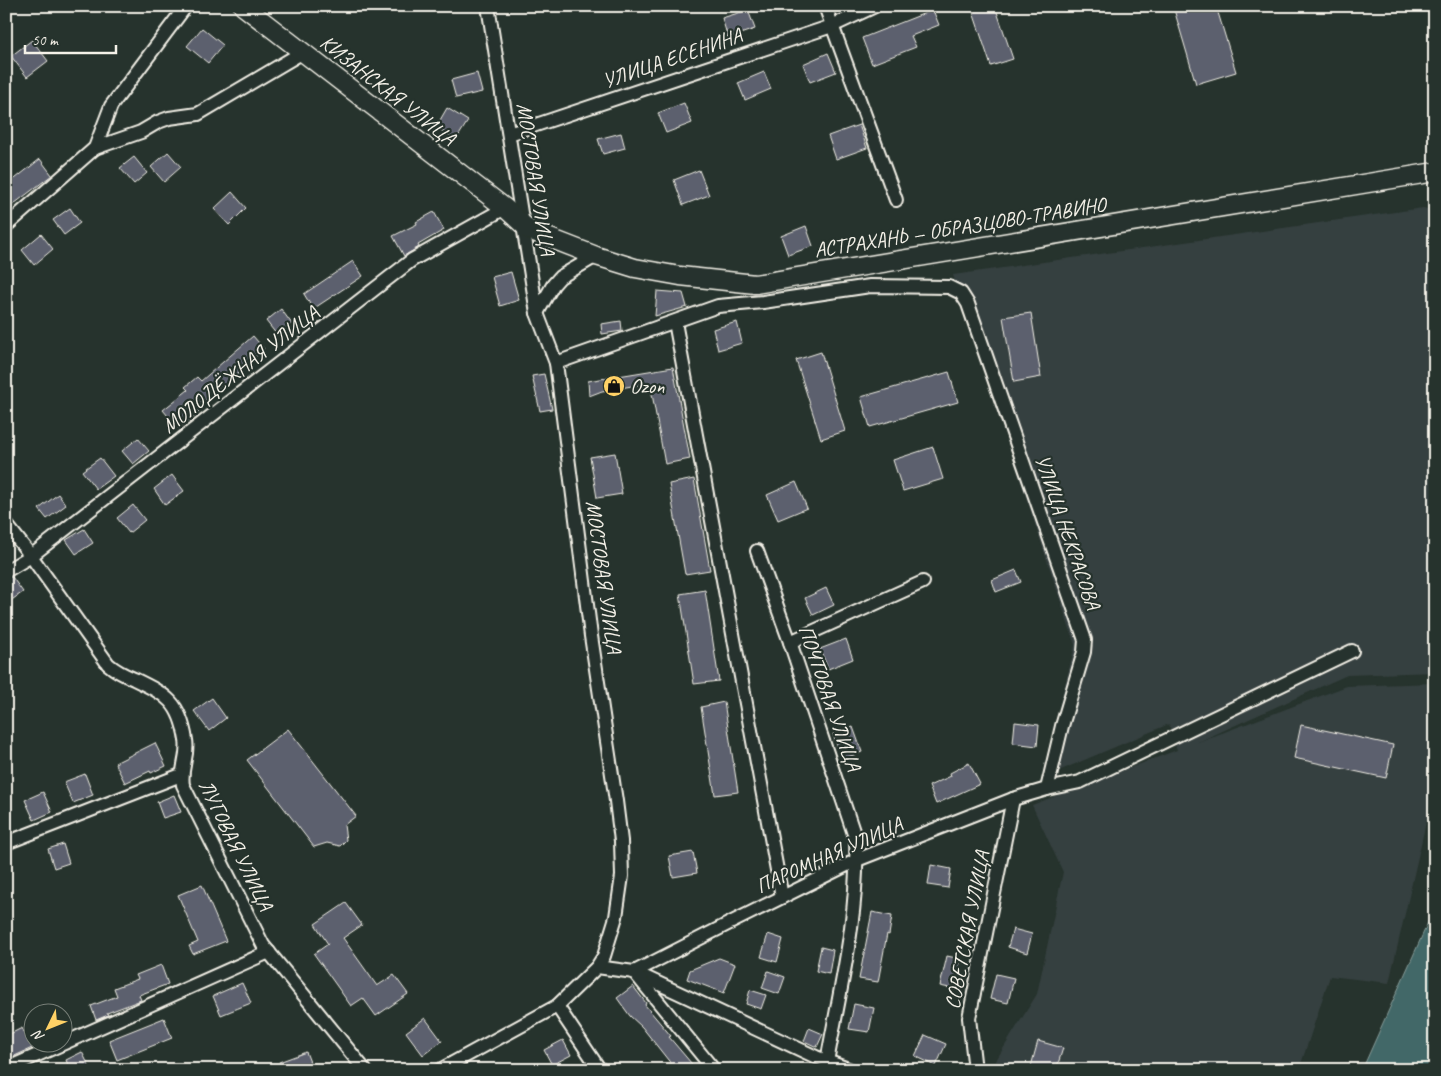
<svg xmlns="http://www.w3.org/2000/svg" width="1441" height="1076" viewBox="0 0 1441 1076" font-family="Caveat,sans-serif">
<rect width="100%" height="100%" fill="#26332d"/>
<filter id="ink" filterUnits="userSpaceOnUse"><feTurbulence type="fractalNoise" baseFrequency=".02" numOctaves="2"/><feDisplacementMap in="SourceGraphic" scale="10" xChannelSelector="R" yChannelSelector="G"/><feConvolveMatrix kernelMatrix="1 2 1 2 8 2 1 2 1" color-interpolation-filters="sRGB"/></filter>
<g filter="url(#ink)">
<polygon fill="#364040" points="1423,208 1435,211 1435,672 1347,675 1198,742 1347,686 1435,683 1435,783 1389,983 1330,976 1299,1070 990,1070 1037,994 1063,872 1032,805 1177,750 1169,724 1042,778 1075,645 953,275"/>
<polygon fill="#426767" stroke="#899e9b" points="1435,907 1435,1070 1362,1070"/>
<g fill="#5b606e" stroke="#f4f1e8">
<polygon points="971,6 995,6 1013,59 991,66"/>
<polygon points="1173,6 1216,6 1236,72 1196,84"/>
<polygon points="748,10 755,29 728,38 722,18"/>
<polygon points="933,10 939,25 911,36 916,47 872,64 862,38"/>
<polygon points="202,28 223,45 208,63 187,46"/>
<polygon points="32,40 48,61 27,77 11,56"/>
<polygon points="828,53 836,72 810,82 803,64"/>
<polygon points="764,72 771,89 745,100 738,83"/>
<polygon points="477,73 482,92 456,98 451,80"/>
<polygon points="684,103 692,123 666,133 658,113"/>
<polygon points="447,108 468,121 456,140 436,127"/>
<polygon points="859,125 867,148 836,159 828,136"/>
<polygon points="621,133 625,148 603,154 598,139"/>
<polygon points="168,152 181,167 164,182 151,167"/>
<polygon points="134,157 147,173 134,184 120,168"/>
<polygon points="40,159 52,175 6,210 6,186"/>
<polygon points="699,170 709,195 683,205 674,180"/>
<polygon points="232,192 246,208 229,225 214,209"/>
<polygon points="70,208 80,223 64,235 53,220"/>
<polygon points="434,212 444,230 418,245 419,247 404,256 393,236 417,224 416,222"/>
<polygon points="806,226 813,246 788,255 781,236"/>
<polygon points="41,234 53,249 34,265 22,250"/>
<polygon points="353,261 363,276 313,309 304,294"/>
<polygon points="511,272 519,300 500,306 492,277"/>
<polygon points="657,291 683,293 687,307 655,316"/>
<polygon points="281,309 292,324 277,335 266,321"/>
<polygon points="1031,313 1041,377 1014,382 1003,317"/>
<polygon points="621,321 622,331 602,334 601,324"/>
<polygon points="737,322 742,343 718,350 713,329"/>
<polygon points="253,336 264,349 240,370 241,371 224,387 222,385 196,409 199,412 178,428 163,410 188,390 185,387 197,377 201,381"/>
<polygon points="821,352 845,431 821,439 796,360"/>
<polygon points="673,367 690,459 665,464 650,383 602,391 589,396 588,381"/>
<polygon points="949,372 958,402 870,427 861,397"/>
<polygon points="544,374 552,409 540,411 532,376"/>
<polygon points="138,438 149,451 133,464 122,451"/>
<polygon points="933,447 943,479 903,491 893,460"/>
<polygon points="615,453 622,494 597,498 590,457"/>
<polygon points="100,458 114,476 96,489 82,471"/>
<polygon points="172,475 184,491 165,505 154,489"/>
<polygon points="694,479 710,570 685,574 669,484"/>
<polygon points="796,482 807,508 778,520 767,495"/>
<polygon points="58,494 66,505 47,519 39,509"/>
<polygon points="133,505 145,520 129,533 117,518"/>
<polygon points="84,529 93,543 76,554 66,540"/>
<polygon points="1016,570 1021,582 996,592 992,580"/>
<polygon points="12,577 23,592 6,604 6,579"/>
<polygon points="826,588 834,605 813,615 805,598"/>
<polygon points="705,590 719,681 694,684 680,594"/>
<polygon points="846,639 853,659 828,669 820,649"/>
<polygon points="212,698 226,718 209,731 194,711"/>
<polygon points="724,702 738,792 715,795 701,707"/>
<polygon points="1015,722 1039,725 1037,746 1013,743"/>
<polygon points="1301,725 1393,745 1386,778 1294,758"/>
<polygon points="853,727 862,752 842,759 833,734"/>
<polygon points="288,729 356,816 344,825 346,840 340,846 327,843 314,847 247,760"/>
<polygon points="155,743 166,766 151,773 150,771 125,783 115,763"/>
<polygon points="969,763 980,784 936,804 929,786 951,776 950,773"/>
<polygon points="85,774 93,795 73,803 64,782"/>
<polygon points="43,792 52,812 34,820 25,800"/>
<polygon points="174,795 181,812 163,818 157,802"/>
<polygon points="63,844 69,863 54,868 48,849"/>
<polygon points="693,852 697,873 673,877 669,856"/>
<polygon points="931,865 951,869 948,888 928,885"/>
<polygon points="202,885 226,941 193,954 189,946 198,942 178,895"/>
<polygon points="346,903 362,925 343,938 377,986 394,975 408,994 376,1016 363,998 351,1006 314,954 328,944 315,924"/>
<polygon points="872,912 892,916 889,935 887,934 878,982 859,979"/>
<polygon points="1013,929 1032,934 1027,953 1008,947"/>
<polygon points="768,934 783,939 777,962 761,957"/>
<polygon points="821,947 833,950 829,974 816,971"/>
<polygon points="947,956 961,959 954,989 940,986"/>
<polygon points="719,958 735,964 724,993 687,979 690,970"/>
<polygon points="161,965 168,984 139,995 141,1000 107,1013 108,1015 96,1020 91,1006 117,996 114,988 138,979 136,975"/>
<polygon points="768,971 785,977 779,994 762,988"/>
<polygon points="996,974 1014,978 1008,1003 990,999"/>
<polygon points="242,983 251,1003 221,1015 213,996"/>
<polygon points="633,986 646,1003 645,1005 671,1036 669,1037 697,1070 676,1070 642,1027 630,1016 617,998"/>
<polygon points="750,990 766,995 761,1009 746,1004"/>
<polygon points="854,1004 874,1008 869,1032 849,1029"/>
<polygon points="164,1018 172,1038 117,1060 109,1040"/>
<polygon points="425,1018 442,1041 423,1055 406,1032"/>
<polygon points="22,1028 24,1032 32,1029 32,1048 6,1060 6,1036"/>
<polygon points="809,1028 823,1034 817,1047 804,1041"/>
<polygon points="925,1035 946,1044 936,1066 915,1056"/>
<polygon points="563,1040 571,1055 552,1065 544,1050"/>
<polygon points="1038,1041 1063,1048 1056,1070 1030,1070"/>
<polygon points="82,1052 91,1070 70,1070 66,1060"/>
<polygon points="306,1052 313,1070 282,1070 279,1062"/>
</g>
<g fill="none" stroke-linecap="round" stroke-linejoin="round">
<g stroke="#f4f1e8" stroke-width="16">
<g id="street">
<polyline points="825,6 896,200"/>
<polyline points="509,134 832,26 875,6"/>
<polyline points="95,148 141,132 158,122 169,118 198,114 303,52"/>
<polyline points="6,226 95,148 111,106 186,6"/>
<polyline points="537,313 553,285 560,277 596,256"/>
<polyline points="675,322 782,897"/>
<polyline points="556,363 718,306 763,302 870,286 949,287 961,293 968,304 1085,640 1084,652 1062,726 1047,789"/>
<path d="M6,524L31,556L108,664C116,671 124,675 134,679C167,695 180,702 186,740C189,756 180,768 183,785L263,945L365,1070"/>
<path d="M757,551L790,642L856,840C859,914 840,989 827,1062"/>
<polyline points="6,571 31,556 412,260 505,208"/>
<polyline points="790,642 923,582"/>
<polyline points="6,843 181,775"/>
<polyline points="597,967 634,972 816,1057 851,1070"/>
<polyline points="557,1006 600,1070"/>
<polyline points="6,1069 269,952"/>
<polyline points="440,1070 557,1006 597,967 604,956 616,917 622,876 621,841 616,801 591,636 556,363 537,313 488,6"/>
<polyline points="714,1070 634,972 728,924 857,860 1013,799 1047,789 1080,782 1352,651"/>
<polyline points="975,1070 969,1018 1013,799"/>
</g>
</g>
<g stroke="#f4f1e8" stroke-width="21">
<polyline id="secondary" points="243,6 505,208 529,230 596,256 635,268 680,276 755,284 1435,172"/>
</g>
<use href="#street" stroke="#26332d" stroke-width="12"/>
<use href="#secondary" stroke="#26332d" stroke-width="18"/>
</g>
</g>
<defs>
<g id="shop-disc" transform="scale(1.125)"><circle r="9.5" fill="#ffd166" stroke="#26332d"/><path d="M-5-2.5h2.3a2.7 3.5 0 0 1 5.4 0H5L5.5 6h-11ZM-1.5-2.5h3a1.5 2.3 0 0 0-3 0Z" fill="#111"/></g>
</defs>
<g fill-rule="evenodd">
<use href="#shop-disc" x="614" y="386"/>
</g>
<g text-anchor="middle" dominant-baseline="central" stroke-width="4.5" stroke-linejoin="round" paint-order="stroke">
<g font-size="21" fill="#f4f1e8" stroke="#26332d">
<text transform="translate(672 58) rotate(-19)">УЛИЦА ЕСЕНИНА</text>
<text transform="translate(388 90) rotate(38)">КИЗАНСКАЯ УЛИЦА</text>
<text transform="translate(536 179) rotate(81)">МОСТОВАЯ УЛИЦА</text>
<text transform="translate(960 227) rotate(-9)">АСТРАХАНЬ — ОБРАЗЦОВО-ТРАВИНО</text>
<text transform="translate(240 369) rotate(-38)">МОЛОДЁЖНАЯ УЛИЦА</text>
<text transform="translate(1068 532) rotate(71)">УЛИЦА НЕКРАСОВА</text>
<text transform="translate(604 577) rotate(82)">МОСТОВАЯ УЛИЦА</text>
<text transform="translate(830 698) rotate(71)">ПОЧТОВАЯ УЛИЦА</text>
<text transform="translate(236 845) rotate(64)">ЛУГОВАЯ УЛИЦА</text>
<text transform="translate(829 855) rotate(-24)">ПАРОМНАЯ УЛИЦА</text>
<text transform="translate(967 930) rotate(-79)">СОВЕТСКАЯ УЛИЦА</text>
</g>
<g font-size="21" fill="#f4f1e8" stroke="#26332d" text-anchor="start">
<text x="630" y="386">Ozon</text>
</g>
</g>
<rect width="1441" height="1076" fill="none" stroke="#26332d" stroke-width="25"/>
<rect x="12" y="12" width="1416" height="1051" fill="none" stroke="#f4f1e8" stroke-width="2" filter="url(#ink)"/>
<g transform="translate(48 1028) rotate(227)"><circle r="24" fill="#26332d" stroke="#787f78"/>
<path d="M0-4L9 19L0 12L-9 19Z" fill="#ffd166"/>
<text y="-8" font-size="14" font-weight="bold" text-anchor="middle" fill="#f4f1e8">N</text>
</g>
<path d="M25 45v8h91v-8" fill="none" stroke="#f4f1e8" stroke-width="2.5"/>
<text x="32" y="45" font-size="15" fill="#f4f1e8" stroke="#26332d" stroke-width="4" paint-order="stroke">50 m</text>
</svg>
